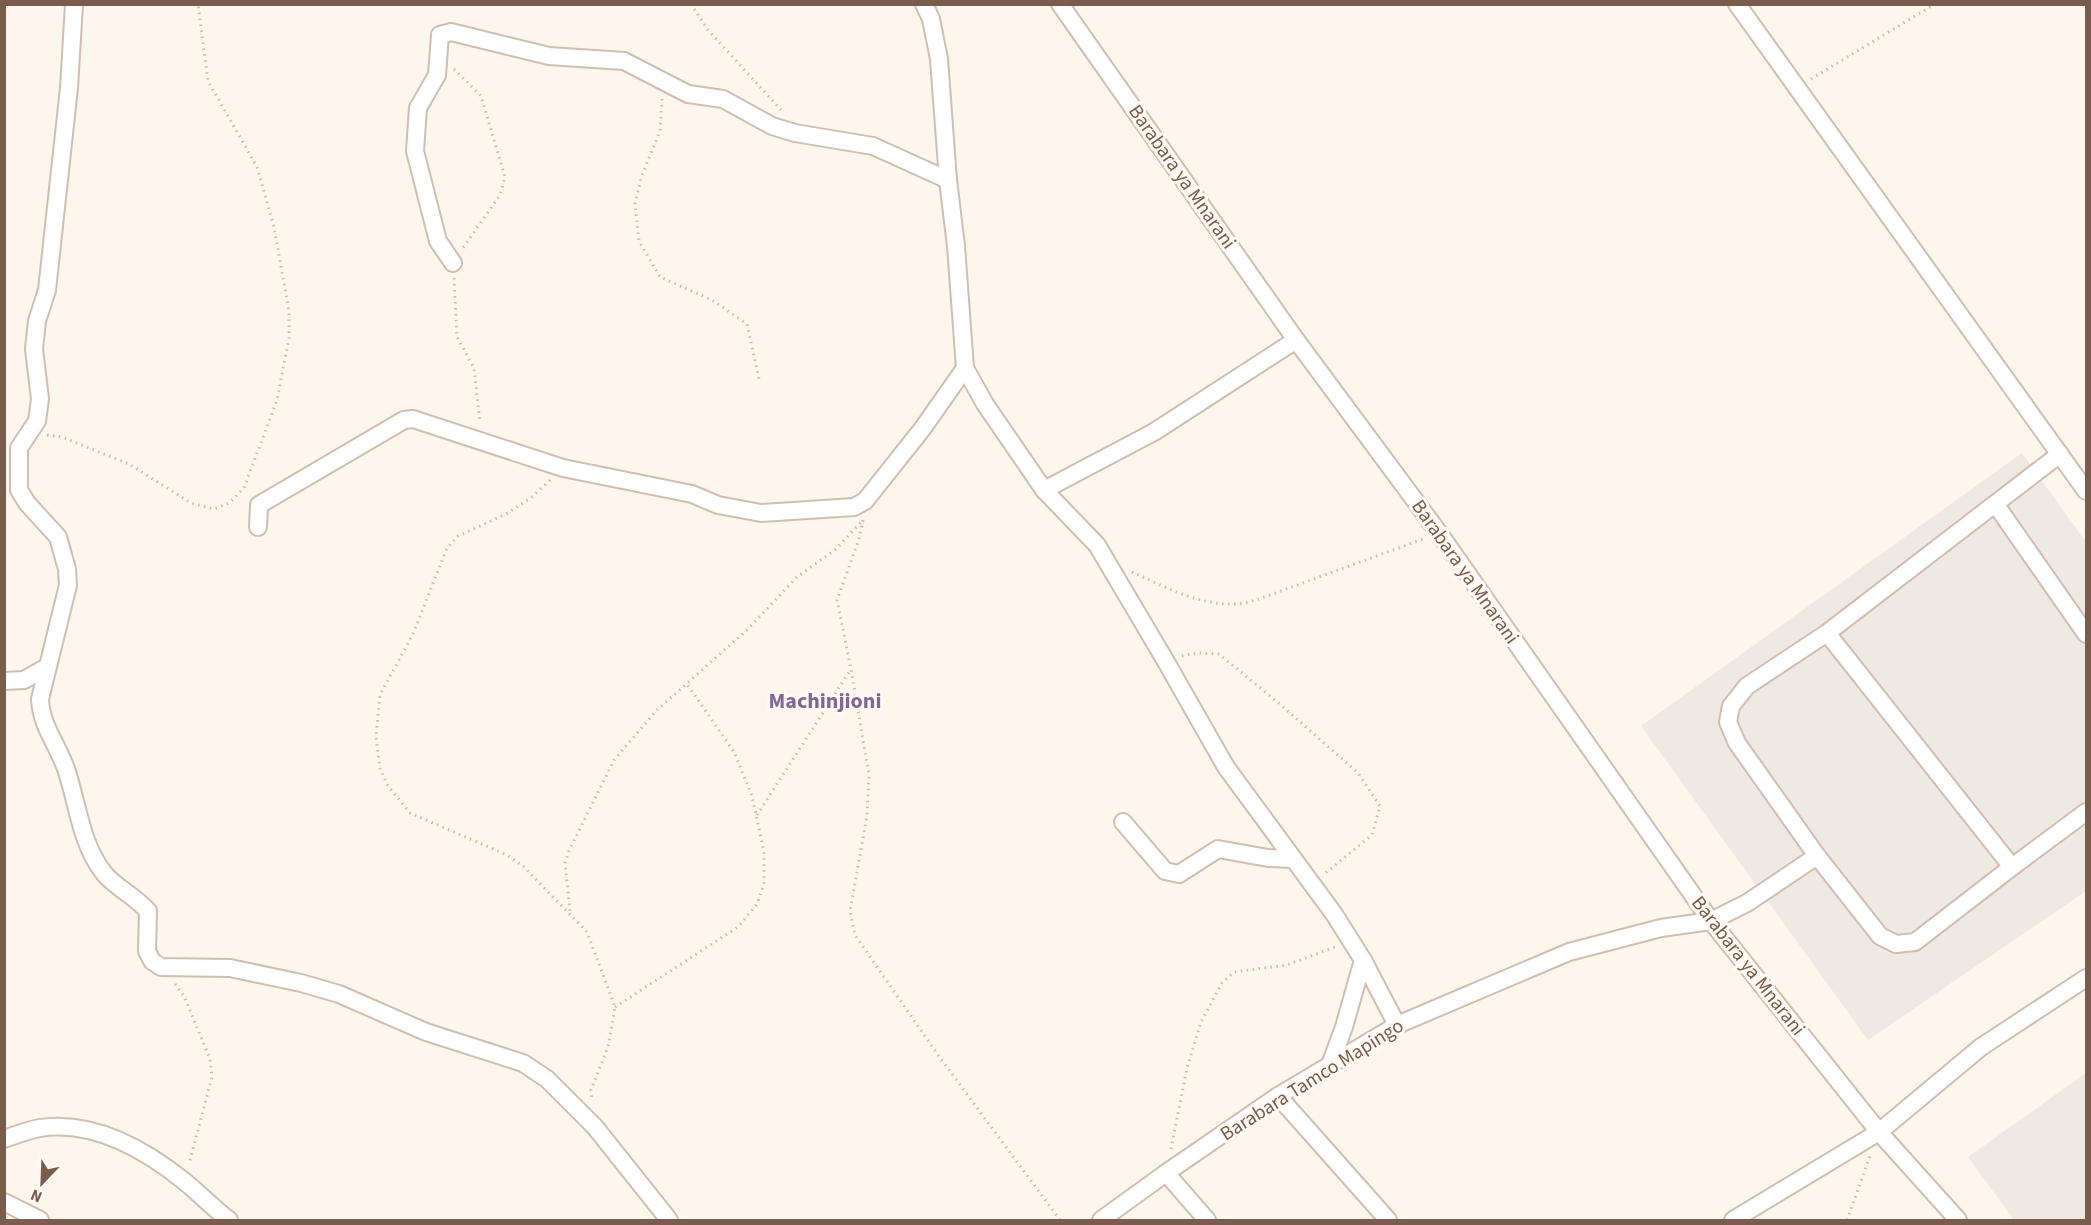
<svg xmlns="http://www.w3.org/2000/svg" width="2091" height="1225" viewBox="0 0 2091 1225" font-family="'Source Sans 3',sans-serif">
<rect width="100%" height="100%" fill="#fdf6ec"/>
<g fill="#efe9e4">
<polygon points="2022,453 2086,542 2086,891 1868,1040 1641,726"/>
<polygon points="2086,1073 2086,1220 2014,1220 1968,1157"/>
</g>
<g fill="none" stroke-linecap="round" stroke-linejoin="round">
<g stroke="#d1beb0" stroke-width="20">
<g id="minor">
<path d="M74,4L69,88L47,290L37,321L34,349L40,399L37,421L19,448V490L27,503L58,537L67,569L68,585L40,699C41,727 59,746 67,772C78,806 81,843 103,872C112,885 135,896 148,911L147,951L152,961L161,967L230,968L301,983L339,994L426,1032L523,1063L547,1079L595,1127L669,1220"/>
<polyline points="924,4 931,19 939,59 948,180 956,246 965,368 985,404 1044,490 1097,545 1165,660 1226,767 1334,914 1363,960 1397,1025"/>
<polyline points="1060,4 1296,340 1439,533 1711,921 1879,1132 1958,1220"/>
<polyline points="1737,4 2086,491"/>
<polyline points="453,263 438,241 415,151 418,108 437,75 440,35 451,32 549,56 624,61 688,94 723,99 772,126 795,133 873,146 948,180"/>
<polyline points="2060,454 1827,633 1747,686 1731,706 1728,722 1737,743 1817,856 1880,936 1896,944 1915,942 2012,867 2086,812"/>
<polyline points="1044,490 1154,432 1296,340"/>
<polyline points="1996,505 2086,634"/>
<polyline points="258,527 259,505 404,420 413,419 563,468 692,494 718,505 761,513 854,507 865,501 923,428 965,368"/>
<polyline points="1827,633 2012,867"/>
<polyline points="4,681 24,680 47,667"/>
<polyline points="1123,822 1165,871 1179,874 1218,849 1268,858 1293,859"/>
<polyline points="1330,1065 1344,1027 1363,960"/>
<polyline points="1278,1096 1388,1220"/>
<path d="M4,1139C16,1135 28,1130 40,1128C92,1120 144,1149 184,1181C199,1193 213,1208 229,1220"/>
<polyline points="1166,1173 1207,1220"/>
<polyline points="4,1202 40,1220"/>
<polyline points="1101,1220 1166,1173 1278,1096 1397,1025 1569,952 1661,928 1711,921 1747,903 1817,856"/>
<polyline points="1733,1220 1879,1132 1981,1047 2086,978"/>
</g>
</g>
<g stroke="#d9b8a5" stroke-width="3" stroke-dasharray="1.5 4.5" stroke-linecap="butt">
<polyline points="691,4 708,30 782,111"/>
<polyline points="454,69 481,96 505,177 500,195 463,248"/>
<polyline points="1811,79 1935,4"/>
<polyline points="662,99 660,131 642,175 635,204 639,241 660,277 712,300 747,324 759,379"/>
<polyline points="454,278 457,337 474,368 480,423"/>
<polyline points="47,435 62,437 129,464 191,503 214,509 229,503 244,488 277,400 289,338 289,311 274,227 257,167 208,81 198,4"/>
<polyline points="550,480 532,497 506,514 458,536 447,548 413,634 380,695 376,737 380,768 388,786 410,813 507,855 524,867 587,932 615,1007 608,1047 591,1090 592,1101"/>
<polyline points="863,520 859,539 837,600 851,669 869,775 867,816 850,911 855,935 938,1055 1060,1220"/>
<path d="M1132,572C1163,586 1200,606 1236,604C1243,604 1252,601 1259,599L1423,539"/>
<polyline points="1182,656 1197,653 1219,654 1281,705 1358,773 1380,806 1372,835 1323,875"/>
<polyline points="757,815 851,669"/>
<polyline points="570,911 565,863 569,851 614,760 657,710 747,630 797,577 836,549 861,522"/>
<polyline points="175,984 184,996 210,1059 212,1077 189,1164"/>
<polyline points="615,1007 738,927 757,904 764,884 764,852 752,796 734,752 687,684"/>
<polyline points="1171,1149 1187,1068 1201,1022 1222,983 1234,972 1287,965 1335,947"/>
<polyline points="1847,1220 1870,1156"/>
</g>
<use href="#minor" stroke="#fff" stroke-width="16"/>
</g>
<g text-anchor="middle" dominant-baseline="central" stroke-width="6" stroke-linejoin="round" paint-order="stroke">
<g font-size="20" fill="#7a5c4d" stroke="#fffaf3">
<text transform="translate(1182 177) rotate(55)">Barabara ya Mnarani</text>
<text transform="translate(1465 572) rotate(55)">Barabara ya Mnarani</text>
<text transform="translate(1748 966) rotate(52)">Barabara ya Mnarani</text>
<text transform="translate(1312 1080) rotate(-32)">Barabara Tamco Mapingo</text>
</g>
<g font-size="22" font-weight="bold" fill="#846695" stroke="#fffaf3">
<text x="825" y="701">Machinjioni</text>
</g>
</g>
<rect width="2091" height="1225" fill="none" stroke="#7a5c4d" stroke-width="12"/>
<g transform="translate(42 1183) rotate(203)" stroke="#fffaf3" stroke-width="4.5" paint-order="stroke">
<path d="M0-4.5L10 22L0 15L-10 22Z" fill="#7a5c4d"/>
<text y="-9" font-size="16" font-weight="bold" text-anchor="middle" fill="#7a5c4d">N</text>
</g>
</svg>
